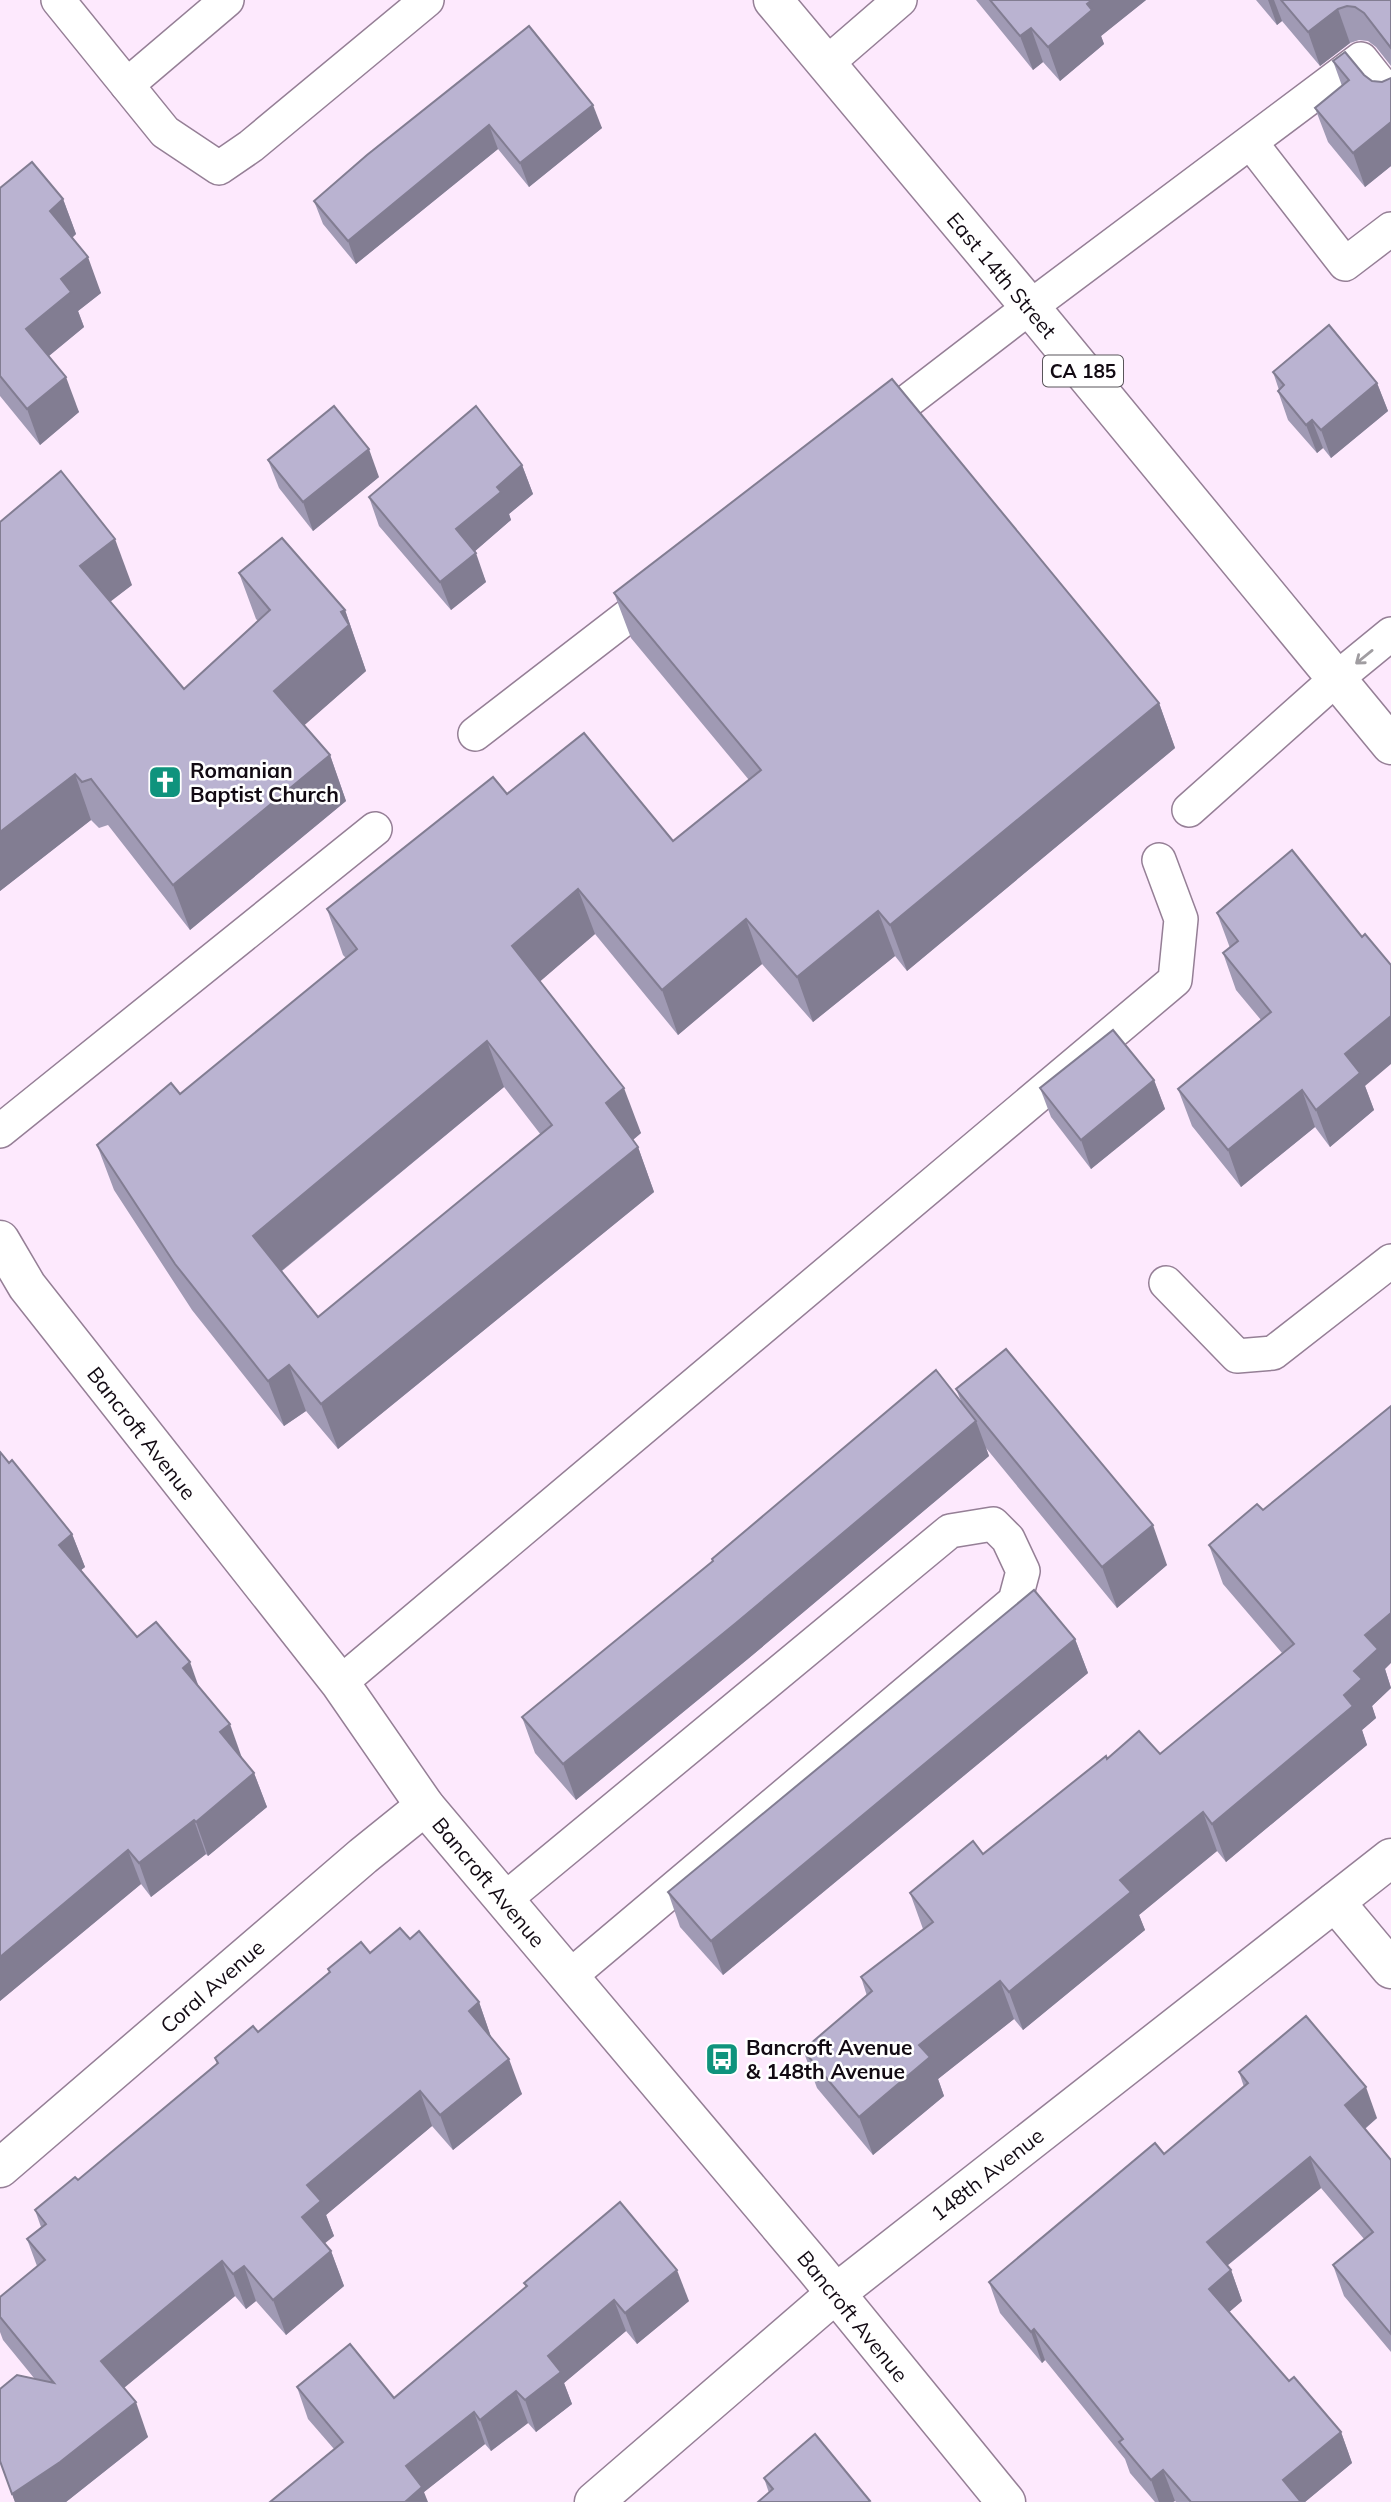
<svg xmlns="http://www.w3.org/2000/svg" width="1391" height="2502" viewBox="0 0 1391 2502" font-family="Mulish,sans-serif">
<rect width="100%" height="100%" fill="#fde9fd"/>
<g fill="none" stroke-linecap="round" stroke-linejoin="round">
<g stroke="#957f96" stroke-width="36">
<g id="service">
<polyline points="58,0 165,132 219,168 251,146 427,0"/>
<polyline points="826,64 900,0"/>
<polyline points="127,85 227,0"/>
<polyline points="1251,143 1345,264 1391,229"/>
<polyline points="874,427 1030,307 1361,59 1391,97"/>
<polyline points="475,734 659,592"/>
<polyline points="1189,810 1336,679 1391,634"/>
<polyline points="0,1131 375,829"/>
<polyline points="1166,1283 1237,1356 1273,1353 1391,1261"/>
<polyline points="340,1683 1175,980 1181,919 1159,860"/>
<polyline points="504,1900 950,1531 993,1524 1008,1539 1023,1571 1015,1601 569,1977"/>
</g>
</g>
<g stroke="#957f96" stroke-width="41">
<g id="minor">
<polyline points="1335,1902 1391,1969"/>
<polyline points="0,2168 363,1856 425,1806"/>
<polyline points="594,2502 835,2294 1391,1858"/>
</g>
</g>
<g stroke="#957f96" stroke-width="41">
<polyline id="secondary" points="0,1240 27,1286 340,1683 425,1806 815,2268 1006,2502"/>
</g>
<g stroke="#957f96" stroke-width="41">
<polyline id="primary" points="773,0 1030,307 1391,745"/>
</g>
<use href="#service" stroke="#fff" stroke-width="33"/>
<use href="#minor" stroke="#fff" stroke-width="38"/>
<use href="#secondary" stroke="#fff" stroke-width="38"/>
<use href="#primary" stroke="#fff" stroke-width="38"/>
</g>
<g fill="#a09ab4" fill-rule="evenodd">
<polygon points="976,0 1146,0 1101,36 1104,44 1060,81 1043,62 1033,70"/>
<polygon points="1256,0 1391,0 1391,66 1376,47 1368,41 1359,40 1350,43 1320,66 1282,21 1277,25"/>
<polygon points="529,26 602,128 529,187 498,149 356,264 323,224 314,201"/>
<polygon points="1333,61 1364,75 1372,81 1382,82 1391,78 1391,166 1365,187 1328,142 1315,108 1342,86"/>
<polygon points="0,188 63,199 76,234 72,238 101,293 78,311 84,327 49,356 79,412 40,445 0,396"/>
<polygon points="1273,372 1377,383 1388,411 1331,458 1323,448 1317,453 1288,420 1278,391 1279,390"/>
<polygon points="268,460 379,477 313,531 279,488"/>
<polygon points="522,465 533,494 509,514 511,520 474,552 486,582 451,610 379,526 369,497"/>
<polygon points="0,522 132,585 110,601 184,689 258,621 256,619 239,573 345,610 366,671 304,725 330,755 346,801 190,930 108,825 99,828 91,820 0,891"/>
<path d="M614,593L1159,703L1175,748L907,971L895,956L813,1022L762,964L678,1035L595,934L540,981L641,1133L633,1140L638,1147L654,1192L338,1449L306,1411L284,1426L192,1310L114,1190L97,1145L180,1094L346,958L343,955L327,909L507,794L673,841L749,780L631,638ZM504,1087L541,1135L318,1317L282,1271Z"/>
<polygon points="1217,913 1365,1086 1374,1110 1330,1147 1315,1127 1241,1187 1192,1126 1178,1089 1261,1020 1236,990 1223,953 1230,948"/>
<polygon points="1154,1080 1165,1109 1091,1169 1051,1117 1040,1088"/>
<polygon points="956,1389 1167,1565 1117,1608 986,1448 989,1456 749,1658 576,1800 535,1753 522,1717 713,1562 712,1559 961,1401"/>
<polygon points="0,1452 72,1534 85,1567 81,1570 137,1637 199,1687 242,1758 254,1773 267,1807 208,1856 206,1854 151,1897 141,1884 0,2001"/>
<polygon points="1209,1545 1385,1669 1391,1688 1372,1706 1376,1718 1362,1730 1367,1745 1226,1862 1217,1851 1139,1915 1145,1930 1023,2030 1014,2019 938,2079 944,2096 873,2155 817,2088 803,2050 867,1996 861,1977 923,1929 910,1893 983,1854 1107,1759 1160,1754 1282,1653 1223,1584"/>
<polygon points="1075,1639 1088,1673 723,1975 680,1927 668,1892"/>
<polygon points="410,1939 479,2002 491,2037 522,2094 453,2150 432,2126 326,2215 334,2236 324,2243 331,2251 344,2286 286,2335 256,2301 246,2309 235,2296 124,2388 148,2437 66,2502 15,2502 0,2461 34,2378 3,2340 0,2332 0,2297 37,2266 27,2239 41,2227 35,2210 78,2180 217,2064 215,2058 258,2032 329,1972 328,1969"/>
<polygon points="1239,2072 1377,2118 1365,2129 1391,2160 1391,2352 1344,2296 1333,2265 1364,2239 1321,2188 1227,2266 1231,2270 1242,2301 1229,2312 1289,2381 1341,2432 1352,2463 1305,2502 1176,2502 1175,2501 1173,2502 1155,2502 1130,2473 1125,2459 1045,2360 1042,2363 1000,2313 989,2282 1164,2154 1244,2087"/>
<polygon points="524,2283 689,2301 637,2344 626,2331 564,2383 572,2404 536,2432 528,2423 491,2451 485,2444 424,2492 334,2449 308,2419 297,2387 394,2398 526,2287"/>
<polygon points="764,2478 870,2501 870,2502 758,2502 769,2493"/>
</g>
<g fill="#827d92">
<polygon points="1092,0 1146,0 1101,36 1104,44 1060,81 1048,47"/>
<polygon points="1268,0 1274,0 1282,21 1277,25"/>
<polygon points="1338,9 1350,43 1320,66 1308,32"/>
<polygon points="1031,28 1043,62 1033,70 1020,36"/>
<polygon points="593,105 602,128 529,187 520,163"/>
<polygon points="1391,122 1391,166 1365,187 1353,153"/>
<polygon points="489,125 498,149 356,264 348,241"/>
<polygon points="63,199 76,234 63,246 50,211"/>
<polygon points="88,257 101,293 78,311 84,327 39,364 26,329 61,279"/>
<polygon points="66,377 79,412 40,445 27,409"/>
<polygon points="1377,383 1388,411 1331,458 1321,430"/>
<polygon points="1312,420 1323,448 1317,453 1306,425"/>
<polygon points="369,449 379,477 313,531 303,502"/>
<polygon points="522,465 533,494 509,514 511,520 467,558 456,529 497,487"/>
<polygon points="115,539 132,585 97,612 80,566"/>
<polygon points="476,553 486,582 451,610 440,582"/>
<polygon points="345,610 366,671 291,737 274,691 341,612"/>
<polygon points="1159,703 1175,748 907,971 890,925"/>
<polygon points="330,755 346,801 190,930 173,885"/>
<polygon points="75,774 91,820 0,891 0,832"/>
<polygon points="578,889 595,934 529,991 512,946"/>
<polygon points="878,911 895,956 813,1022 797,977"/>
<polygon points="746,919 762,964 678,1035 662,990"/>
<polygon points="1391,1016 1391,1064 1365,1086 1374,1110 1330,1147 1316,1110 1345,1054"/>
<polygon points="487,1041 504,1087 269,1281 253,1236"/>
<polygon points="1154,1080 1165,1109 1091,1169 1081,1140"/>
<polygon points="624,1088 641,1133 623,1148 606,1103"/>
<polygon points="1302,1090 1315,1127 1241,1187 1228,1150"/>
<polygon points="638,1147 654,1192 338,1449 321,1404"/>
<polygon points="289,1365 306,1411 284,1426 268,1381"/>
<polygon points="976,1421 989,1456 749,1658 576,1800 563,1764"/>
<polygon points="1153,1525 1167,1565 1117,1608 1102,1567"/>
<polygon points="72,1534 85,1567 71,1578 59,1545"/>
<polygon points="1391,1613 1391,1663 1385,1669 1391,1688 1372,1706 1376,1718 1362,1730 1367,1745 1226,1862 1212,1824 1344,1695 1354,1671 1365,1635"/>
<polygon points="1075,1639 1088,1673 723,1975 711,1941"/>
<polygon points="190,1662 202,1696 183,1668"/>
<polygon points="230,1724 242,1758 220,1732"/>
<polygon points="254,1773 267,1807 208,1856 196,1822"/>
<polygon points="1203,1812 1217,1851 1139,1915 1145,1930 1023,2030 1009,1992 1120,1880"/>
<polygon points="194,1820 206,1854 151,1897 139,1863"/>
<polygon points="128,1850 141,1884 0,2001 0,1957"/>
<polygon points="1000,1981 1014,2019 938,2079 944,2096 873,2155 859,2117 919,2045"/>
<polygon points="479,2002 491,2037 482,2046 469,2011"/>
<polygon points="509,2059 522,2094 453,2150 440,2115"/>
<polygon points="1366,2087 1377,2118 1356,2136 1345,2105"/>
<polygon points="420,2091 432,2126 326,2215 334,2236 314,2252 302,2217 307,2185"/>
<polygon points="1310,2157 1321,2188 1218,2273 1207,2242"/>
<polygon points="331,2251 344,2286 286,2335 273,2300"/>
<polygon points="222,2261 235,2296 114,2396 101,2361"/>
<polygon points="244,2266 256,2301 246,2309 233,2274"/>
<polygon points="677,2270 689,2301 637,2344 625,2313"/>
<polygon points="1231,2270 1242,2301 1220,2320 1209,2289"/>
<polygon points="614,2300 626,2331 564,2383 572,2404 536,2432 525,2400 548,2356"/>
<polygon points="1034,2329 1045,2360 1042,2363 1031,2332"/>
<polygon points="516,2391 528,2423 491,2451 480,2420"/>
<polygon points="136,2402 148,2437 66,2502 15,2502 12,2494"/>
<polygon points="474,2412 485,2444 424,2492 428,2502 405,2502 406,2466"/>
<polygon points="1341,2432 1352,2463 1305,2502 1291,2502 1283,2480"/>
<polygon points="1163,2470 1175,2501 1173,2502 1159,2502 1151,2480"/>
</g>
<g fill="#bab3d1" stroke="#827d92" stroke-width="2" fill-rule="evenodd">
<polygon points="990,0 1092,0 1087,4 1092,10 1048,47 1031,28 1020,36"/>
<polygon points="1281,0 1391,0 1391,48 1364,13 1355,7 1347,6 1338,9 1308,32"/>
<polygon points="529,26 593,105 520,163 489,125 348,241 314,201 367,155"/>
<polygon points="1345,52 1364,75 1372,81 1382,82 1391,78 1391,122 1353,153 1315,108 1349,80 1333,61"/>
<polygon points="32,162 63,199 50,211 88,257 61,279 71,292 26,329 66,377 27,409 0,376 0,188"/>
<polygon points="1329,325 1377,383 1321,430 1312,420 1306,425 1278,391 1284,385 1273,372"/>
<path d="M892,379L1159,703L890,925L878,911L797,977L746,919L662,990L578,889L512,946L624,1088L606,1103L638,1147L321,1404L289,1365L268,1381L175,1264L97,1145L171,1083L180,1094L357,949L327,909L493,777L507,794L584,733L673,841L761,770L614,593ZM487,1041L552,1125L318,1317L253,1236Z"/>
<polygon points="334,406 369,449 303,502 268,460"/>
<polygon points="476,406 522,465 497,487 501,492 456,529 476,553 440,582 369,497"/>
<polygon points="61,471 115,539 80,566 184,689 270,610 239,573 282,538 345,610 341,612 349,625 274,691 330,755 173,885 91,779 82,782 75,774 0,832 0,522"/>
<polygon points="1292,850 1362,937 1365,934 1391,965 1391,1016 1345,1054 1360,1073 1316,1110 1302,1090 1228,1150 1178,1089 1271,1012 1223,953 1238,941 1217,913"/>
<polygon points="1113,1030 1154,1080 1081,1140 1040,1088"/>
<polygon points="1006,1349 1153,1525 1102,1567 956,1389"/>
<polygon points="936,1370 976,1421 736,1623 563,1764 522,1717 713,1561 712,1559"/>
<polygon points="1391,1406 1391,1613 1365,1635 1378,1649 1354,1671 1362,1679 1344,1695 1353,1706 1212,1824 1203,1812 1120,1880 1131,1892 1009,1992 1000,1981 919,2045 930,2057 859,2117 803,2050 872,1991 861,1977 933,1922 910,1893 973,1841 983,1854 1106,1756 1107,1759 1139,1731 1160,1754 1294,1644 1209,1545 1257,1504 1263,1510"/>
<polygon points="0,1452 9,1463 12,1460 72,1534 59,1545 137,1637 156,1622 190,1662 183,1668 230,1724 220,1732 254,1773 196,1822 194,1820 139,1863 128,1850 0,1957"/>
<polygon points="1034,1590 1075,1639 711,1941 668,1892"/>
<polygon points="400,1928 410,1939 419,1931 479,2002 469,2011 509,2059 440,2115 420,2091 307,2185 321,2201 302,2217 331,2251 273,2300 244,2266 233,2274 222,2261 101,2361 136,2402 60,2462 12,2494 0,2461 0,2389 17,2375 54,2383 0,2317 0,2297 45,2260 27,2239 46,2224 35,2210 75,2177 78,2180 218,2063 215,2058 253,2026 258,2032 330,1972 328,1969 361,1942 370,1953"/>
<polygon points="1306,2016 1366,2087 1345,2105 1391,2160 1391,2334 1333,2265 1373,2232 1310,2157 1207,2242 1231,2270 1209,2289 1289,2381 1294,2377 1341,2432 1283,2480 1301,2502 1191,2502 1163,2470 1151,2480 1119,2442 1123,2439 1034,2329 1031,2332 989,2282 1155,2143 1164,2154 1248,2083 1239,2072"/>
<polygon points="620,2202 677,2270 625,2313 614,2300 548,2356 561,2372 525,2400 516,2391 480,2420 474,2412 406,2466 422,2487 405,2502 270,2502 343,2442 297,2387 350,2344 394,2398 527,2286 524,2283"/>
<polygon points="815,2434 870,2501 868,2502 758,2502 773,2489 764,2478"/>
</g>
<defs><path id="oneway-shaft" d="M-6 0H5M1.5-3L5.5 0L1.5 3" fill="none" stroke-width="1.6" stroke-linecap="round" stroke-linejoin="round" transform="scale(1.75)"/></defs>
<use stroke="#a09da1" href="#oneway-shaft" transform="translate(1364 657) rotate(141)"/>
<defs>
<g id="church-square" transform="scale(1.75)"><rect x="-9" y="-9" width="18" height="18" rx="4" fill="#0f937d" stroke="#fff"/><path d="M-1.2-6h2.4v3.5h3.3v2.4h-3.3V6h-2.4V-.1h-3.3v-2.4h3.3Z" fill="#fff"/></g>
<g id="bus-square" transform="scale(1.75)"><rect x="-9" y="-9" width="18" height="18" rx="4" fill="#0f937d" stroke="#fff"/><path d="M-5-6H5V4H4V6H2V4H-2V6H-4V4H-5ZM-3.5-4V0h7V-4ZM-3.5 1.2v1.5H-2V1.2ZM2 1.2v1.5H3.5V1.2Z" fill="#fff"/></g>
</defs>
<g fill-rule="evenodd">
<use href="#church-square" x="165" y="782"/>
<use href="#bus-square" x="722" y="2059"/>
</g>
<g text-anchor="middle" dominant-baseline="central" stroke-width="5" stroke-linejoin="round" paint-order="stroke">
<rect fill="#fff" stroke="#59545a" stroke-width="2" x="1043" y="355.5" width="80" height="31" rx="5"/>
<g font-size="19" font-weight="bold" fill="#120a13">
<text x="1083" y="371">CA 185</text>
</g>
<g font-size="21" fill="#120a13" stroke="#fff">
<text transform="translate(1002 275) rotate(50)">East 14th Street</text>
<text transform="translate(142 1433) rotate(52)">Bancroft Avenue</text>
<text transform="translate(489 1882) rotate(50)">Bancroft Avenue</text>
<text transform="translate(212 1986) rotate(-41)">Coral Avenue</text>
<text transform="translate(987 2174) rotate(-38)">148th Avenue</text>
<text transform="translate(853 2316) rotate(51)">Bancroft Avenue</text>
</g>
<g font-size="21" font-weight="bold" fill="#120a13" stroke="#fff" text-anchor="start">
<text x="190" y="770">Romanian<tspan x="190" dy="24">Baptist Church</tspan></text>
<text x="746" y="2047">Bancroft Avenue<tspan x="746" dy="24">&amp; 148th Avenue</tspan></text>
</g>
</g>
</svg>
